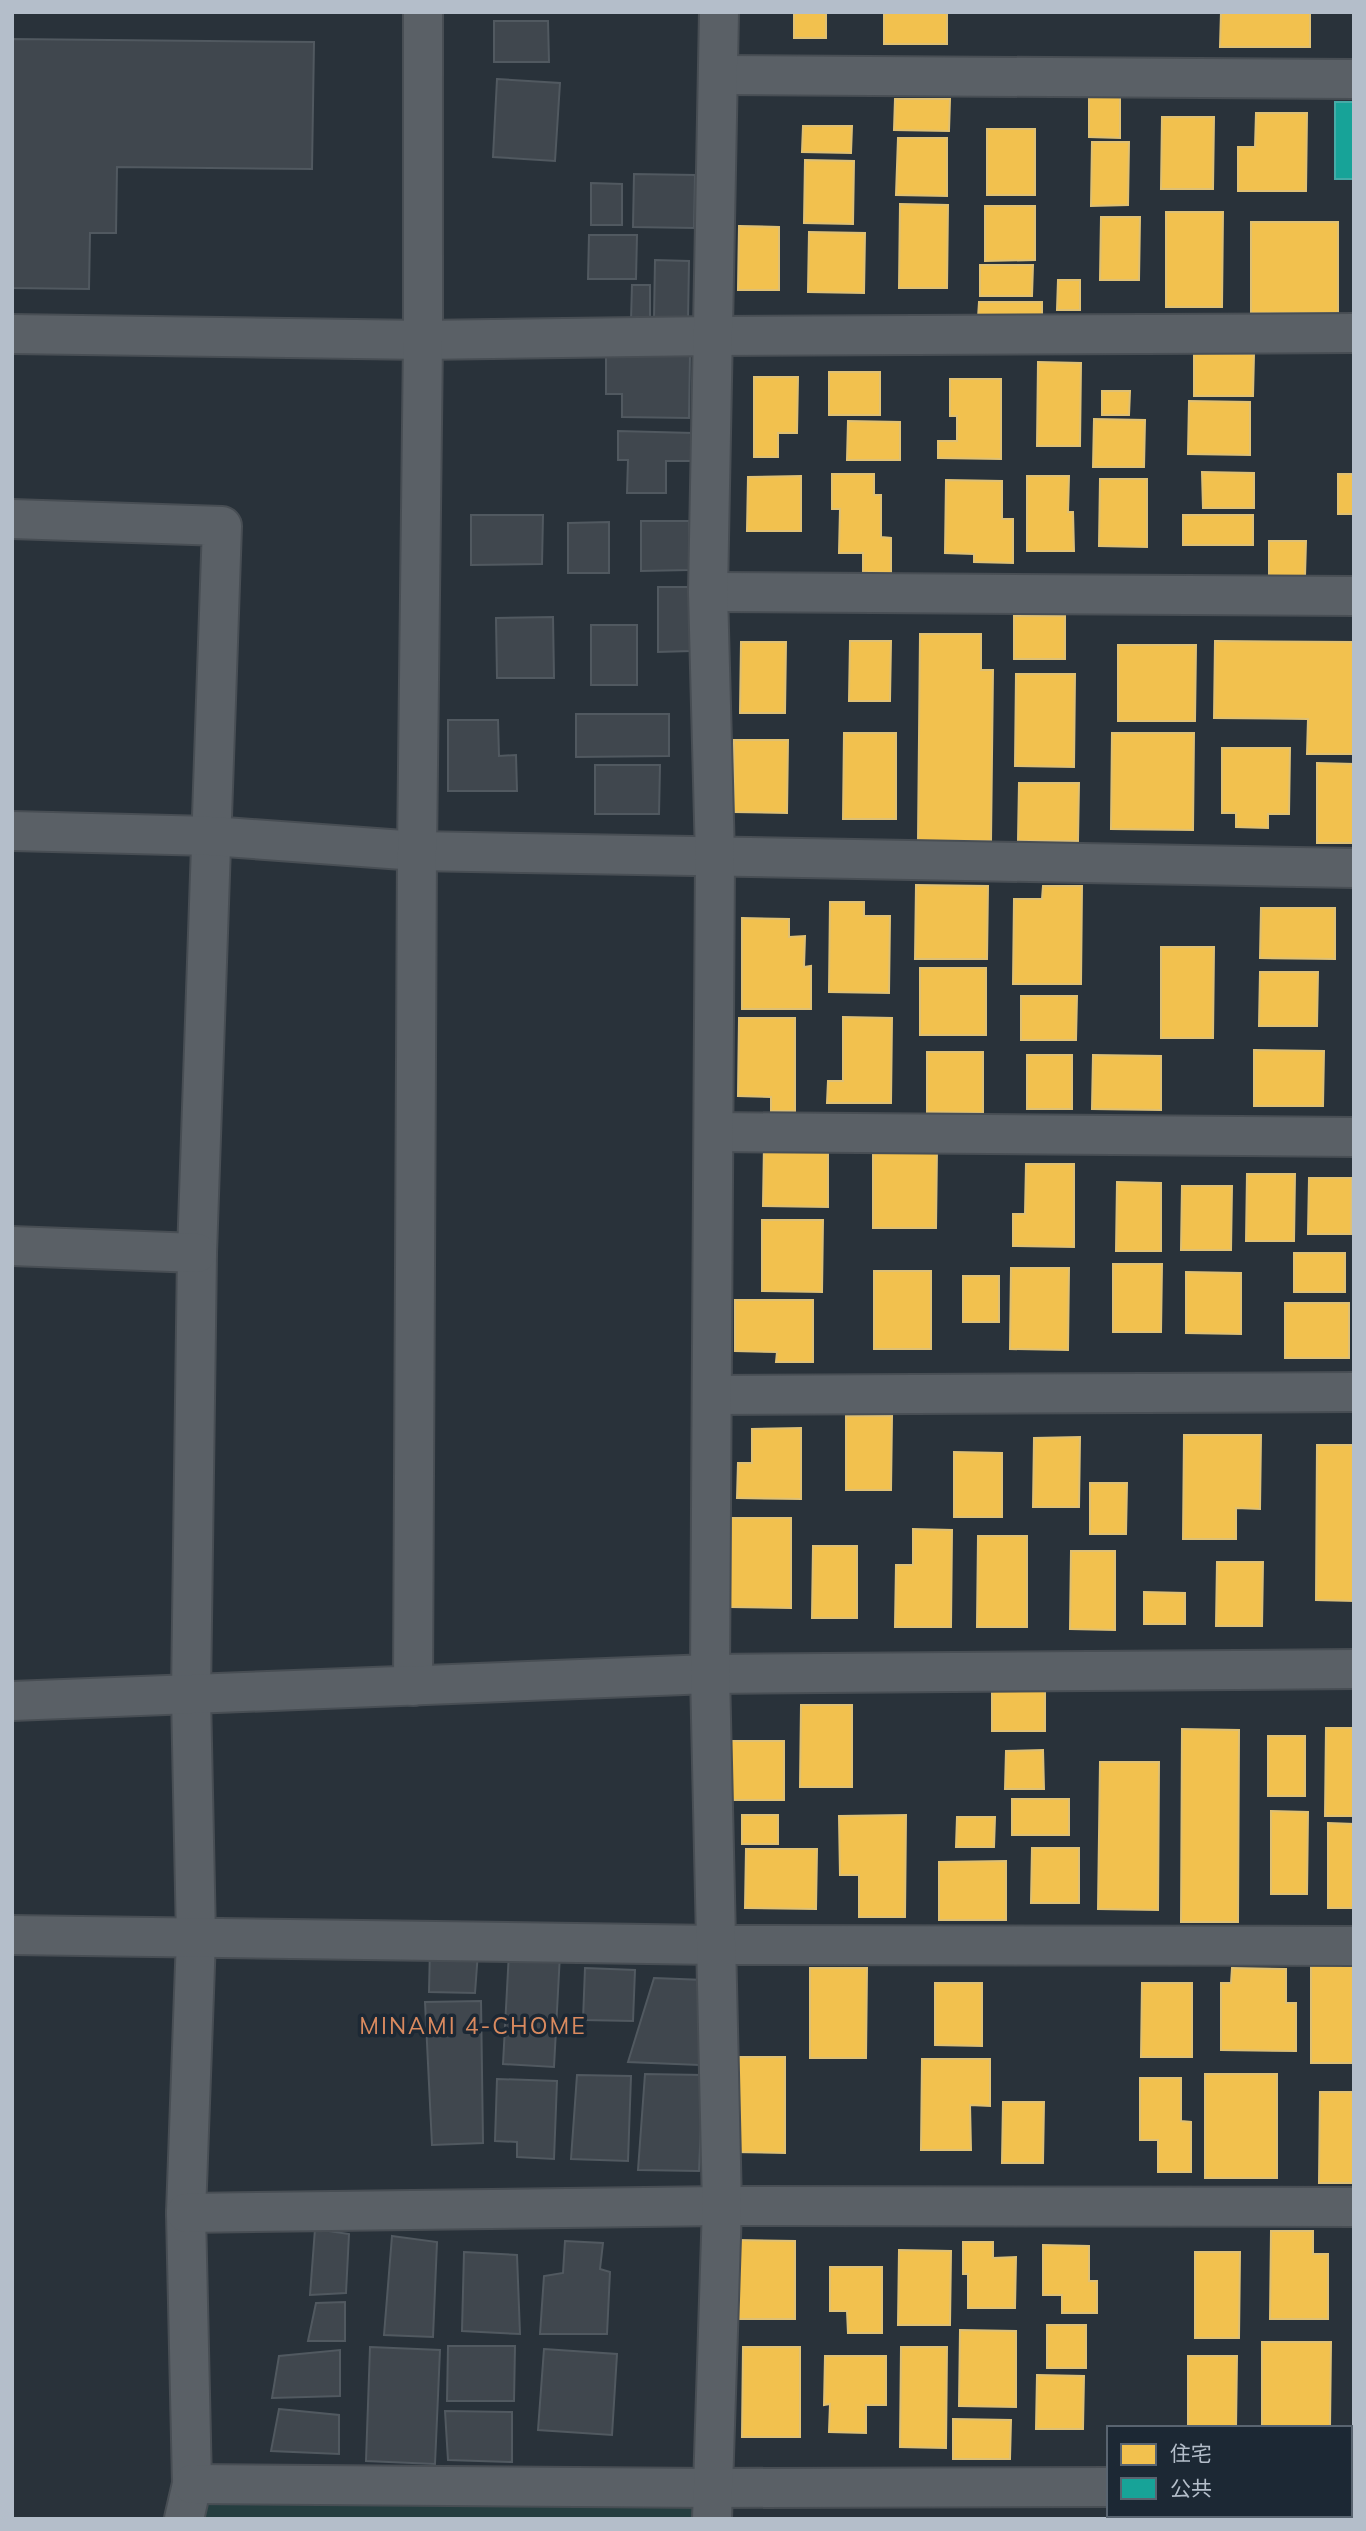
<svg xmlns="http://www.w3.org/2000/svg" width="1366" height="2531" viewBox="0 0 1366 2531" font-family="Mulish,'Noto Sans JP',sans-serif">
<rect width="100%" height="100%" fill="#29323a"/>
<polygon fill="#263e40" points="192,2484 713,2488 712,2519 184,2519"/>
<g fill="#f2c14e" stroke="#dfc073" stroke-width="2">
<rect x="794" y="12" width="32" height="26"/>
<rect x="884" y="12" width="63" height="32"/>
<polygon points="1221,12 1310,12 1310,47 1220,47"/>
<polygon points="1089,94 1120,94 1120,138 1089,137"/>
<polygon points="895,99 950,99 949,131 894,130"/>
<polygon points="1256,113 1307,113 1306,191 1238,191 1238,147 1255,147"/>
<polygon points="1162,117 1214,117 1213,189 1161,189"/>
<polygon points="803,126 852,126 851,153 802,152"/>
<rect x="987" y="129" width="48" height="66"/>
<polygon points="898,138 947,138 947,196 896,195"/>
<polygon points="1092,142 1129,142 1128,205 1091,206"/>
<polygon points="805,160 854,161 853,224 804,223"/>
<polygon points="900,204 948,205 947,288 899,288"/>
<polygon points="985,206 1035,206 1035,260 985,261"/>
<polygon points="1166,212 1223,212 1222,307 1166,307"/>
<polygon points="1101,217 1140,217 1139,280 1100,280"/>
<rect x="1251" y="222" width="87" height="91"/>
<polygon points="739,226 779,227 779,290 738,290"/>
<polygon points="809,232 865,233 864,293 808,292"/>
<polygon points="980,265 1033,265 1032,296 980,296"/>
<polygon points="1058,280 1080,280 1080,310 1057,310"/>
<polygon points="979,302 1042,302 1042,319 978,318"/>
<polygon points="1194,353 1254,354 1253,396 1194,396"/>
<polygon points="1038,362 1081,363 1080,446 1037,446"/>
<rect x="829" y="372" width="51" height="43"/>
<polygon points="754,377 798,377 797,433 778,433 778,457 754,457"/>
<polygon points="950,379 1001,379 1001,459 938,458 938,441 957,441 957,416 950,416"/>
<polygon points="1102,391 1130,391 1129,415 1102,415"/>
<polygon points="1189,401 1250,402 1250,455 1188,454"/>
<polygon points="1094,419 1145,420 1144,467 1093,467"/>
<polygon points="848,421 900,422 900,460 847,460"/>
<polygon points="1202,472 1254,473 1254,508 1203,508"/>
<polygon points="832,474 874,474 874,495 881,495 881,537 891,538 891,573 863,572 863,553 839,553 840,509 832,509"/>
<rect x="1338" y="474" width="16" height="40"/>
<polygon points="801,476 801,531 747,531 748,477"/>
<polygon points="1027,476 1069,476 1068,512 1073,512 1074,551 1027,551"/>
<polygon points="1100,479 1147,479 1147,547 1099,546"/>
<polygon points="946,480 1002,481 1002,519 1013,519 1013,563 974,562 974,554 945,553"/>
<rect x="1183" y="515" width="70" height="30"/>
<polygon points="1269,541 1306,541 1305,576 1269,576"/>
<rect x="1014" y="616" width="51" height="43"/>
<polygon points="920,634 981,634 981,670 993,670 991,841 918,841"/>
<polygon points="850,641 891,641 890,701 849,701"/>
<polygon points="1215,641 1354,642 1354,754 1307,754 1308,719 1214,718"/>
<polygon points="741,642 786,642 785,713 740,713"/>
<polygon points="1118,645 1196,645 1195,721 1118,721"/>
<polygon points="1016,674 1075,674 1074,767 1015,766"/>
<polygon points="844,733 896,733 896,819 843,819"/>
<polygon points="1112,733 1194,733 1193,830 1111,829"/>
<polygon points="734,740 788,740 787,813 734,812"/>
<polygon points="1222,748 1290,748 1289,814 1268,814 1268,828 1236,827 1236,813 1222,813"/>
<polygon points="1317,763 1354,764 1354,843 1317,843"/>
<polygon points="1019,783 1079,783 1078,841 1018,841"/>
<polygon points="916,885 988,886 987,959 915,959"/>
<polygon points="1043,886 1082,886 1081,984 1013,984 1014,899 1042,899"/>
<polygon points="830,902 864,902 864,916 890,916 889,993 829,992"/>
<polygon points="1261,908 1335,908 1335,959 1260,958"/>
<polygon points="742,918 789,919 789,937 805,936 804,967 811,966 811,1009 742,1009"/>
<polygon points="1161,947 1214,947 1213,1038 1161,1038"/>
<rect x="920" y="968" width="66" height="67"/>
<polygon points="1260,972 1318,972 1317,1026 1259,1026"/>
<polygon points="1021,996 1077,996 1076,1040 1021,1040"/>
<polygon points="843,1017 892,1018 891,1103 827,1103 828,1081 843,1081"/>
<polygon points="739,1018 795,1018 795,1111 771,1111 771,1097 738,1096"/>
<polygon points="1254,1050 1324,1051 1323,1106 1254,1106"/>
<polygon points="927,1052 983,1052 983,1113 927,1112"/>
<rect x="1027" y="1055" width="45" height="54"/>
<polygon points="1093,1055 1161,1056 1161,1110 1092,1109"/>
<polygon points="764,1144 828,1144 828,1207 763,1206"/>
<polygon points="873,1147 937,1148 936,1228 873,1228"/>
<polygon points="1026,1164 1074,1164 1074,1247 1013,1246 1013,1214 1025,1214"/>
<polygon points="1247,1174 1295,1174 1294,1241 1246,1241"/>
<polygon points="1309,1178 1352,1178 1351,1234 1308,1234"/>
<polygon points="1117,1182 1161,1183 1161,1251 1116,1251"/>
<polygon points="1182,1186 1232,1186 1231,1250 1181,1250"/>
<polygon points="762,1220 823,1220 822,1292 762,1291"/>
<rect x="1294" y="1253" width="51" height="39"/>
<polygon points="1113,1264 1162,1264 1161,1332 1113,1332"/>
<polygon points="1011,1268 1069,1268 1068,1350 1010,1349"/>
<rect x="874" y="1271" width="57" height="78"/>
<polygon points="1186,1272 1241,1273 1241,1334 1186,1333"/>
<rect x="963" y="1276" width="36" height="46"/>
<polygon points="735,1300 813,1300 813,1362 776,1362 777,1352 735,1351"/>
<rect x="1285" y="1303" width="64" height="55"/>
<polygon points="846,1416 892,1416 891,1490 846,1490"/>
<polygon points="801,1428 801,1499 737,1498 738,1463 752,1463 752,1429"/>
<polygon points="1184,1435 1261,1435 1260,1509 1236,1508 1236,1539 1183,1539"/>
<polygon points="1080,1437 1079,1507 1033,1507 1034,1438"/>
<polygon points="1317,1445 1354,1445 1354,1601 1316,1600"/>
<polygon points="954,1452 1002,1453 1002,1517 954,1517"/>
<polygon points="1090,1483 1127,1483 1126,1534 1090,1534"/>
<polygon points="731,1518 791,1518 791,1608 730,1607"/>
<polygon points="913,1529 952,1530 951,1627 895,1627 896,1565 913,1565"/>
<polygon points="978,1536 1027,1536 1027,1627 977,1627"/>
<polygon points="813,1546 857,1546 857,1618 812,1618"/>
<polygon points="1071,1551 1115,1551 1115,1630 1070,1629"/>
<polygon points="1217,1562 1263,1562 1262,1626 1216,1626"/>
<polygon points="1144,1592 1185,1593 1185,1624 1144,1624"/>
<rect x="992" y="1689" width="53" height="42"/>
<polygon points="801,1705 852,1705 852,1787 800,1787"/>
<polygon points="1326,1728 1354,1728 1354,1816 1325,1816"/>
<polygon points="1182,1729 1239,1730 1238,1922 1181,1922"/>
<rect x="1268" y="1736" width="37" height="60"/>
<rect x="728" y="1741" width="56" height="59"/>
<polygon points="1043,1750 1044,1789 1005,1789 1006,1751"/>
<polygon points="1100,1762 1159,1762 1158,1910 1098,1909"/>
<rect x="1012" y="1799" width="57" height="36"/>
<polygon points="1271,1811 1308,1812 1307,1894 1271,1894"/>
<rect x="742" y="1815" width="36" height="29"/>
<polygon points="906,1815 905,1917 859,1917 859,1875 840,1875 839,1816"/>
<polygon points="957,1817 995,1817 994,1847 956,1847"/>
<polygon points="1328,1823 1354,1824 1354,1908 1328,1908"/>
<polygon points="1032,1848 1079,1848 1079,1903 1031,1903"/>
<polygon points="746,1849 817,1849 816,1909 745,1908"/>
<polygon points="1006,1861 1006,1920 939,1920 939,1862"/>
<rect x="1311" y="1965" width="43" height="98"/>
<polygon points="810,1968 867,1968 866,2058 810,2058"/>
<polygon points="1232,1968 1286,1969 1286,2003 1296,2003 1296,2051 1221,2050 1221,1983 1231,1983"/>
<polygon points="935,1983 982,1983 982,2046 935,2045"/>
<polygon points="1142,1983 1192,1983 1192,2057 1141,2057"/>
<polygon points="734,2057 785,2057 785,2153 734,2152"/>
<polygon points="922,2059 990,2059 990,2106 970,2105 971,2150 921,2150"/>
<rect x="1205" y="2074" width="72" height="104"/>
<polygon points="1140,2078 1181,2078 1181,2121 1191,2122 1191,2172 1158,2172 1158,2140 1140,2140"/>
<polygon points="1320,2092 1354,2092 1354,2183 1319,2183"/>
<polygon points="1003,2102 1044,2102 1043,2163 1002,2163"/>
<polygon points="1271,2231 1313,2231 1313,2254 1328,2254 1328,2319 1270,2319"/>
<polygon points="737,2240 795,2241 795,2319 737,2319"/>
<polygon points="963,2242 993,2242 993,2258 1016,2257 1015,2308 968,2308 968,2274 963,2274"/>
<polygon points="1043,2245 1089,2246 1089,2281 1097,2281 1097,2313 1062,2313 1062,2295 1043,2295"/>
<polygon points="899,2250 951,2251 950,2325 898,2325"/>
<polygon points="1195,2252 1240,2252 1239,2338 1195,2338"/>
<polygon points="830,2267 882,2267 882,2333 848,2333 847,2311 830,2311"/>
<rect x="1047" y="2325" width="39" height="43"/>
<polygon points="960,2330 1016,2331 1016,2407 959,2406"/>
<polygon points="1262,2342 1331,2342 1330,2428 1262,2428"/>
<polygon points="743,2347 800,2347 800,2437 742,2437"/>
<polygon points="901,2347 947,2347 946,2448 900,2447"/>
<polygon points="825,2356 886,2356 886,2405 866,2405 866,2433 829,2432 830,2404 824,2405"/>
<polygon points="1188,2356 1237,2356 1236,2428 1188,2428"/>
<polygon points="1037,2375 1084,2376 1083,2429 1036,2429"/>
<polygon points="953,2419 1011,2420 1010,2459 953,2459"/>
</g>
<rect fill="#17a398" stroke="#46aba7" stroke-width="2" x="1335" y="102" width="19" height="77"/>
<g fill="#40474e" stroke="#515960" stroke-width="2">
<polygon points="494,21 548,21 549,62 494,62"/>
<polygon points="12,39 314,42 312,169 117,167 116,233 90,233 89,289 12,288"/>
<polygon points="497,79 560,83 555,161 493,157"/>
<polygon points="634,174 695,175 694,228 633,227"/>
<polygon points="591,183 622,184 622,225 591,225"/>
<polygon points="589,235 637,235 636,279 588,279"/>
<polygon points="655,260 689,261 688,321 654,320"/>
<polygon points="632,285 650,285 650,320 631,320"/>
<polygon points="606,352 690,354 689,418 622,417 622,394 606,394"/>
<polygon points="618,431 693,433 692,461 666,461 666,493 627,493 628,460 618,460"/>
<polygon points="471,515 543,515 542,564 471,565"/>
<polygon points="641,521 689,521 689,570 641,571"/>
<polygon points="609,522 609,573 568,573 568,523"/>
<polygon points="658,587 691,587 691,651 658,652"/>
<polygon points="553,617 554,678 497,678 496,618"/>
<rect x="591" y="625" width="46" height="60"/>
<polygon points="576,714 669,714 669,756 576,757"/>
<polygon points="448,720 498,720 499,756 516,755 517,791 448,791"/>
<polygon points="595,765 660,765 659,814 595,814"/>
<polygon points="430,1947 478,1952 475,1993 429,1992"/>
<polygon points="509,1952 560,1954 554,2067 503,2064"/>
<polygon points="585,1968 635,1970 633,2021 583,2020"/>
<polygon points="654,1978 704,1980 699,2065 628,2062"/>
<polygon points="481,2001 483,2143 432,2145 425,2002"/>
<polygon points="645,2074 703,2075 699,2171 638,2170"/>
<polygon points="577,2075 631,2076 628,2161 571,2159"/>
<polygon points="497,2079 557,2081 554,2159 517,2157 517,2142 495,2141"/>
<polygon points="315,2229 349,2234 346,2293 310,2295"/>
<polygon points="392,2236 437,2242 433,2337 384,2335"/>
<polygon points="565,2241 603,2243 600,2269 610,2272 607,2334 540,2334 544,2276 563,2273"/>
<polygon points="464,2252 517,2255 520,2334 462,2331"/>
<polygon points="345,2302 345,2341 308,2341 316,2303"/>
<polygon points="448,2346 515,2346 514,2401 447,2401"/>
<polygon points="370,2347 440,2350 435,2464 366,2461"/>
<polygon points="544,2349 617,2354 612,2435 538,2430"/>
<polygon points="340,2350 340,2396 272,2398 279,2356"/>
<polygon points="279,2409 339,2415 339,2454 271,2451"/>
<polygon points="445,2411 512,2412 512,2462 448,2460"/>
</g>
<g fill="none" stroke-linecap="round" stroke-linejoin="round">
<g stroke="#484e54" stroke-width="42">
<g id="minor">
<polyline points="719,75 1354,79"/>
<polyline points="12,334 423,340 713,336 1354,333"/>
<polyline points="12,519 222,526 197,1253 191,1695 196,1938 186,2213 192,2484 184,2519"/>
<polyline points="708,592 1354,596"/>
<polyline points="12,831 211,836 417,851 1354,868"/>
<polyline points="715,1132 1354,1137"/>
<polyline points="12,1246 197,1253"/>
<polyline points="712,1395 1354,1392"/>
<polyline points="413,1686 417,851 423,340 423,12"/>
<polyline points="12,1701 710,1674 1354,1669"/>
<polyline points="12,1935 716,1945 1354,1946"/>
<polyline points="186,2213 722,2206 1354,2207"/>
<polyline points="192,2484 713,2488 1109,2487"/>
<polyline points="1350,2486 1354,2486"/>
<polyline points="712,2519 722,2206 710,1674 715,857 708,592 719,12"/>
</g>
</g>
<use href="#minor" stroke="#5a6066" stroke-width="38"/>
</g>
<g text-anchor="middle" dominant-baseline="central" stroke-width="7" stroke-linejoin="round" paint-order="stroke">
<g font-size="23" letter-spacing="2" fill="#da8a5f" stroke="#1c2834">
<text x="473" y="2025">MINAMI 4-CHOME</text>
</g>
</g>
<rect width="1366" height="2531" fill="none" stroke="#b4beca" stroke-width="28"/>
<rect x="1107" y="2426" width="245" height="91" fill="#1c2834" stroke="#596470" stroke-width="2"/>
<rect x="1121" y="2444" width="35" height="21" fill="#f2c14e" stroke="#596470" stroke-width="2"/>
<text x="1170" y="2461" font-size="21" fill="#b4beca">住宅</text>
<rect x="1121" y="2478" width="35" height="21" fill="#17a398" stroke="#596470" stroke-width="2"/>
<text x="1170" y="2496" font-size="21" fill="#b4beca">公共</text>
</svg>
